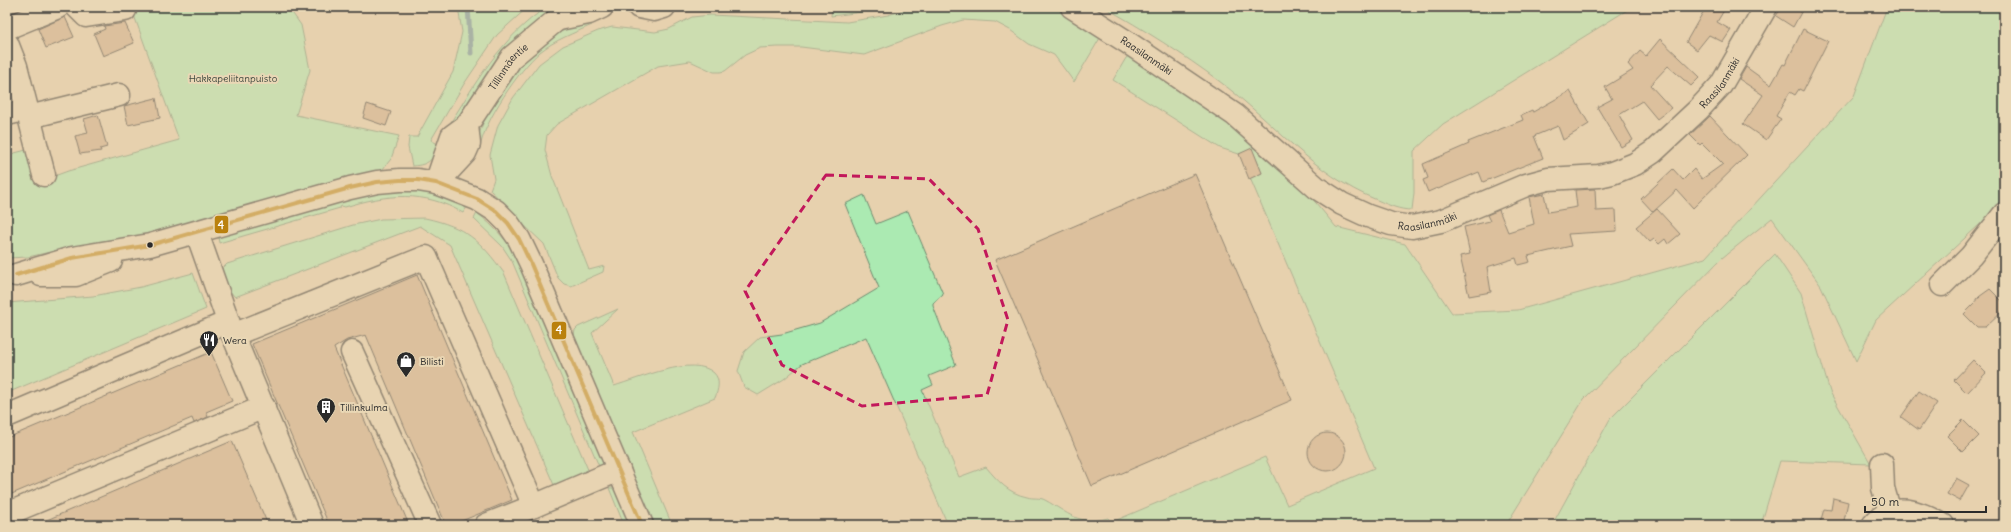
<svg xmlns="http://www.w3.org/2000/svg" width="2011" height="532" viewBox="0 0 2011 532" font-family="Delius,sans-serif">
<rect width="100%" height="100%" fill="#e7d1ae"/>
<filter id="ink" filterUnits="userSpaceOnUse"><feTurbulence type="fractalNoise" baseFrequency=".025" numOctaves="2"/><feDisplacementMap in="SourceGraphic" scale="8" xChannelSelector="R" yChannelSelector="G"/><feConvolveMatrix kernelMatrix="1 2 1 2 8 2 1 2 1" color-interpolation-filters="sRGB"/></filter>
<g filter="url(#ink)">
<g fill="#abeab2" stroke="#6b8a6e">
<polygon points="131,7 288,7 301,25 310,70 296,115 399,136 391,159 382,170 117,245 79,252 72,247 28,257 7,258 7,155 30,149 50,182 57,175 68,171 179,140"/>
<path d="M458,7H528L497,35L464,84L431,140L441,146C432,159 430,165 412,166L408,147L409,137H417L453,72L462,32Z"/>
<path d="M547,7H558L450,131L446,130C474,85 501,37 547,7Z"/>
<polygon points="722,7 779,7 779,11"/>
<polygon points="832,7 889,7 870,11 831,16"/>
<polygon points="913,7 1056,7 1100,36 1100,38 1074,82 1054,55 1029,44 1010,30 995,22 963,20 942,26 864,55 801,47 778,47 760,48 745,55 725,71 720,72 714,72 690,61 658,66 557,124 547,135 545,150 552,176 589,270 604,266 603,272 571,286 564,284 558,278 544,244 525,226 516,215 490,190 494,179 490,155 498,125 513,98 539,64 563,46 598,31 612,27 655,32 669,29 692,17 711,15 847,22 888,15"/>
<path d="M1104,7H1632L1443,124L1414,151V193L1412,210C1399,210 1389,205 1377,200C1312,174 1273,121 1219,81C1183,54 1143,29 1104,7Z"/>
<path d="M1887,7H2004V202L1876,320L1856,361L1821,286L1772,218L1722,258L1584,399L1506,525H948L866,337L802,364L784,379L758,395L744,387L738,371L744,352L760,337L782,334L820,323L879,288L845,204L864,195L876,224L908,211L943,294L933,303V306L956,365L929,376L933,385L922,390L959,477L986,467C998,481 1008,493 1027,497C1033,499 1040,497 1045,500C1069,513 1078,526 1108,518L1112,522L1265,457L1287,505L1374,468L1250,178L1262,173L1252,149L1239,154L1220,148L1113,80L1126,58L1131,54L1210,103L1286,167L1336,227L1405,244L1452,313L1518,310L1705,258L1854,96Z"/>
<path d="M589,20L592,25C574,33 555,40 540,52C519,70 484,121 480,148L474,146L488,111L522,61L558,33Z"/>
<path d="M414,189L441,196L467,207L463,213C424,190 387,194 345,207L341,206L340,208L219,243L218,237L223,232L373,190Z"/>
<path d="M477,213C495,227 508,242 520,261L606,464L601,471L512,261L502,246L474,219Z"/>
<path d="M425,218C466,227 480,240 504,273L592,479L557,492L450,245L420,226L235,297L228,289L221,270L227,264L353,225L381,219Z"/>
<polygon points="1775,254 1801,293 1830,392 1871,464 1780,461 1761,525 1552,525 1610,419"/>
<polygon points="193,273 206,309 7,393 7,303 93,296 141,287"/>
<path d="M618,309L592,333L614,386C638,379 694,354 714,373C721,380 718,390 715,398L633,432L672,525H653L574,336L575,330L578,327Z"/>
<polygon points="609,488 616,488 632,525 624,525"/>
</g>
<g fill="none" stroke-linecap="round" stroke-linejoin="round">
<polyline stroke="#5f8d98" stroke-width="5" points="468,7 471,53"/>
</g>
<g fill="#ceab87" stroke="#2b2b2b">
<polygon points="1706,7 1726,7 1717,22 1731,30 1723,42 1709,35 1697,50 1686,42"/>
<polygon points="1782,7 1804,7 1793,27 1776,16"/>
<polygon points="65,17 74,37 46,48 38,29"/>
<polygon points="125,23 134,43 103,56 94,34 105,29 104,26"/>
<polygon points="1803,29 1828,41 1803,91 1799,89 1795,95 1790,92 1776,116 1781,119 1766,140 1743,124 1763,95 1739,79 1746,67 1771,85 1783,64 1785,65"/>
<polygon points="1660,39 1700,77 1691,86 1668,66 1650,85 1671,108 1657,119 1642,101 1619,115 1633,140 1621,147 1597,107 1612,99 1605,87 1633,70 1628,64 1640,51 1646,56"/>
<polygon points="1570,91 1589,124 1563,140 1558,126 1534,136 1543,158 1483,182 1479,172 1438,189 1437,188 1428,192 1423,180 1428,178 1423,164 1469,144 1468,142 1523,120 1521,115 1532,110 1533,112"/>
<polygon points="156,98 160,118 128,125 124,106"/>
<polygon points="367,104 391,112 386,126 363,118"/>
<polygon points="98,115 107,147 100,149 101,151 80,154 75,136 88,133 84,119"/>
<polygon points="1710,116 1747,155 1693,208 1677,190 1653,212 1641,199 1673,169 1683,180 1694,169 1702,179 1723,164 1702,143 1700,145 1690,135"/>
<polygon points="1252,148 1262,173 1249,179 1239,154"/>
<polygon points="1195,174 1292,400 1092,486 995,260"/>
<polygon points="1595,189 1596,211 1616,210 1617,231 1568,234 1571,246 1528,256 1530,262 1518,265 1516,258 1487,267 1491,292 1469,296 1460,256 1470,254 1464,227 1490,221 1487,215 1499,210 1508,232 1534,224 1529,197 1544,194 1548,212 1577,207 1575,190"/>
<polygon points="1657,209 1680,234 1668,244 1665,239 1659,244 1654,239 1650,242 1636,227"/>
<polygon points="417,275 512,500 452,525 446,525 366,335 347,340 334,348 409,525 329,525 252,344"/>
<polygon points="1990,289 2004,303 2004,309 1985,327 1977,327 1964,314 1976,302 1976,299"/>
<polygon points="211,352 232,401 206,412 208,417 194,423 192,418 7,496 7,438"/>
<polygon points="1973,360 1986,373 1967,393 1954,380"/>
<polygon points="1919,391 1937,403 1919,430 1901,417"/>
<polygon points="1963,420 1979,436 1963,452 1947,436"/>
<circle cx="1327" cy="452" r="19"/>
<polygon points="232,441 268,525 35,525"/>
<polygon points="1956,478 1969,485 1960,501 1947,494"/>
<polygon points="1833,498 1848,502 1843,525 1820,523 1824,509 1831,510"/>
</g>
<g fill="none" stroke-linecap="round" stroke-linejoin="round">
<g stroke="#2b2b2b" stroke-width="25">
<g id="minor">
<polyline points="77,7 86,16 125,10"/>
<polyline points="639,7 654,10 664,7"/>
<path id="s1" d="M1072,7L1127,42L1235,115L1317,188L1342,204L1368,216L1391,224L1412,227L1441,221L1526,185L1548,179L1599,176L1612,173L1635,164L1653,152L1698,110L1721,85L1766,7"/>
<polyline points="559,19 589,13 602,7"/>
<polyline points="7,28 58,7"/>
<polyline points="7,43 16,66 44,175"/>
<polyline points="7,114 27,109"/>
<polyline points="29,117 119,95"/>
<polyline points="439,181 465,153 469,144 467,125"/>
<path id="s2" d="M436,183L452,136L467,125L512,57L572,7"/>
<polyline points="197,233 233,335 426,257 534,506 486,525"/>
<polyline points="16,275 72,258 150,245 350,188 377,182 400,180 418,180 436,183 477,199 496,211 508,223 519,239 531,264 642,525"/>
<polyline points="41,275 76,275 111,261"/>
<polyline points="1942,285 1971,256 2004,214"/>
<polyline points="233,335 312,525"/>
<polyline points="352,352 430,525"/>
<polyline points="7,416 228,322"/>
<polyline points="1882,464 1883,488 1890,512"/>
<polyline points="534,506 619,470"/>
<polyline points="7,514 264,407"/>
<path d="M1873,525C1894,500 1920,512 1943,525"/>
</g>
</g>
<use href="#minor" stroke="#e9d7b5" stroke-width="22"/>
<g stroke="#e9d7b5" stroke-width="7">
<polyline id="bus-1" points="16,275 72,258 150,245 350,188 377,182 400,180 418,180 436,183 477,199 496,211 508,223 519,239 531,264 642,525"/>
</g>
<use href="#bus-1" stroke="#ba810d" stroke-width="4"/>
</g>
</g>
<path d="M0 0H2011V532H0ZM826,175L929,179L978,229L1008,320L987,395L862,406L782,365L745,291Z" fill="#e7d1ae" fill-opacity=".55" fill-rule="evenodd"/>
<path fill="none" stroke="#c2185b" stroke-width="3" stroke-dasharray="8 5" stroke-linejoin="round" d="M826,175L929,179L978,229L1008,320L987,395L862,406L782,365L745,291Z"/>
<defs>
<g id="restaurant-pin" transform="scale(1)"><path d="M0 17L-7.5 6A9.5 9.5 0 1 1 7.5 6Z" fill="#2b2b2b" stroke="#e9d7b5"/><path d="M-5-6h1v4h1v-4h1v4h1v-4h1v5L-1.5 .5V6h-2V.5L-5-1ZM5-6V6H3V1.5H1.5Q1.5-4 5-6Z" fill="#fff"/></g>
<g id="shop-pin" transform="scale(1)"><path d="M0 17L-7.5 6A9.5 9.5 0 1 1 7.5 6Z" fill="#2b2b2b" stroke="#e9d7b5"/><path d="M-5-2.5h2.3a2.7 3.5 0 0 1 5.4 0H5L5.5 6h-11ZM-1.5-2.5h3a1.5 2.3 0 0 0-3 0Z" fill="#fff"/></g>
<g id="building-pin" transform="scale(1)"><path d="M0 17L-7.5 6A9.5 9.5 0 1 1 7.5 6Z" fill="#2b2b2b" stroke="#e9d7b5"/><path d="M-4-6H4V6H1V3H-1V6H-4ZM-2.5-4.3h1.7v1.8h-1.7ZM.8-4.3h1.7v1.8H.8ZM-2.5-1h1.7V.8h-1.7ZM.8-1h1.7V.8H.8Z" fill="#fff"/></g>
</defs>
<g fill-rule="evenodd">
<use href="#restaurant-pin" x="209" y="340"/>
<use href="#shop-pin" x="406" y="361"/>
<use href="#building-pin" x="326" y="407"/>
</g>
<circle fill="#2b2b2b" stroke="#e9d7b5" stroke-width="1.5" cx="150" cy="245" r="3.5"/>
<g text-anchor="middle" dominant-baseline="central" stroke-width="4" stroke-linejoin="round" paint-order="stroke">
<g font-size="10" fill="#2b2b2b" stroke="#e9d7b5">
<text stroke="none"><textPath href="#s1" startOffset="89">Raasilanmäki</textPath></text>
<text stroke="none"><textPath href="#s2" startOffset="140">Tillinmäentie</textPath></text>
<text stroke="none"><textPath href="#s1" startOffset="761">Raasilanmäki</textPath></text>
<text stroke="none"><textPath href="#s1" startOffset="425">Raasilanmäki</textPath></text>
</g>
<g font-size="10" fill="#3e483f" stroke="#e9d7b5">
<text x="233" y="78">Hakkapeliitanpuisto</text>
</g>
<g font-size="10" fill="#2b2b2b" stroke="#e9d7b5" text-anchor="start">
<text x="223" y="340">Wera</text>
<text x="420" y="361">Bilisti</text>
<text x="340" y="407">Tillinkulma</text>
</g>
</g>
<g stroke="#e9d7b5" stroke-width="1.5">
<rect x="214" y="215" width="15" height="19" rx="4" fill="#ba810d"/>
<rect x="551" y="321" width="16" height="19" rx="4" fill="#ba810d"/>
</g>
<g font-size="11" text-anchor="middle" font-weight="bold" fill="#fff">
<text x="221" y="229">4</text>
<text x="559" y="334">4</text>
</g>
<rect width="2011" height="532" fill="none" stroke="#e9d7b5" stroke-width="24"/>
<rect x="12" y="12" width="1987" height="508" fill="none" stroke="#2b2b2b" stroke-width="1.5" filter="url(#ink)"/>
<path d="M1865 506v6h121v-6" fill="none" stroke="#2b2b2b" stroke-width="2"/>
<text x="1871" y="506" font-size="12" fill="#2b2b2b" stroke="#e9d7b5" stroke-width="3" paint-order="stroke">50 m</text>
</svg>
